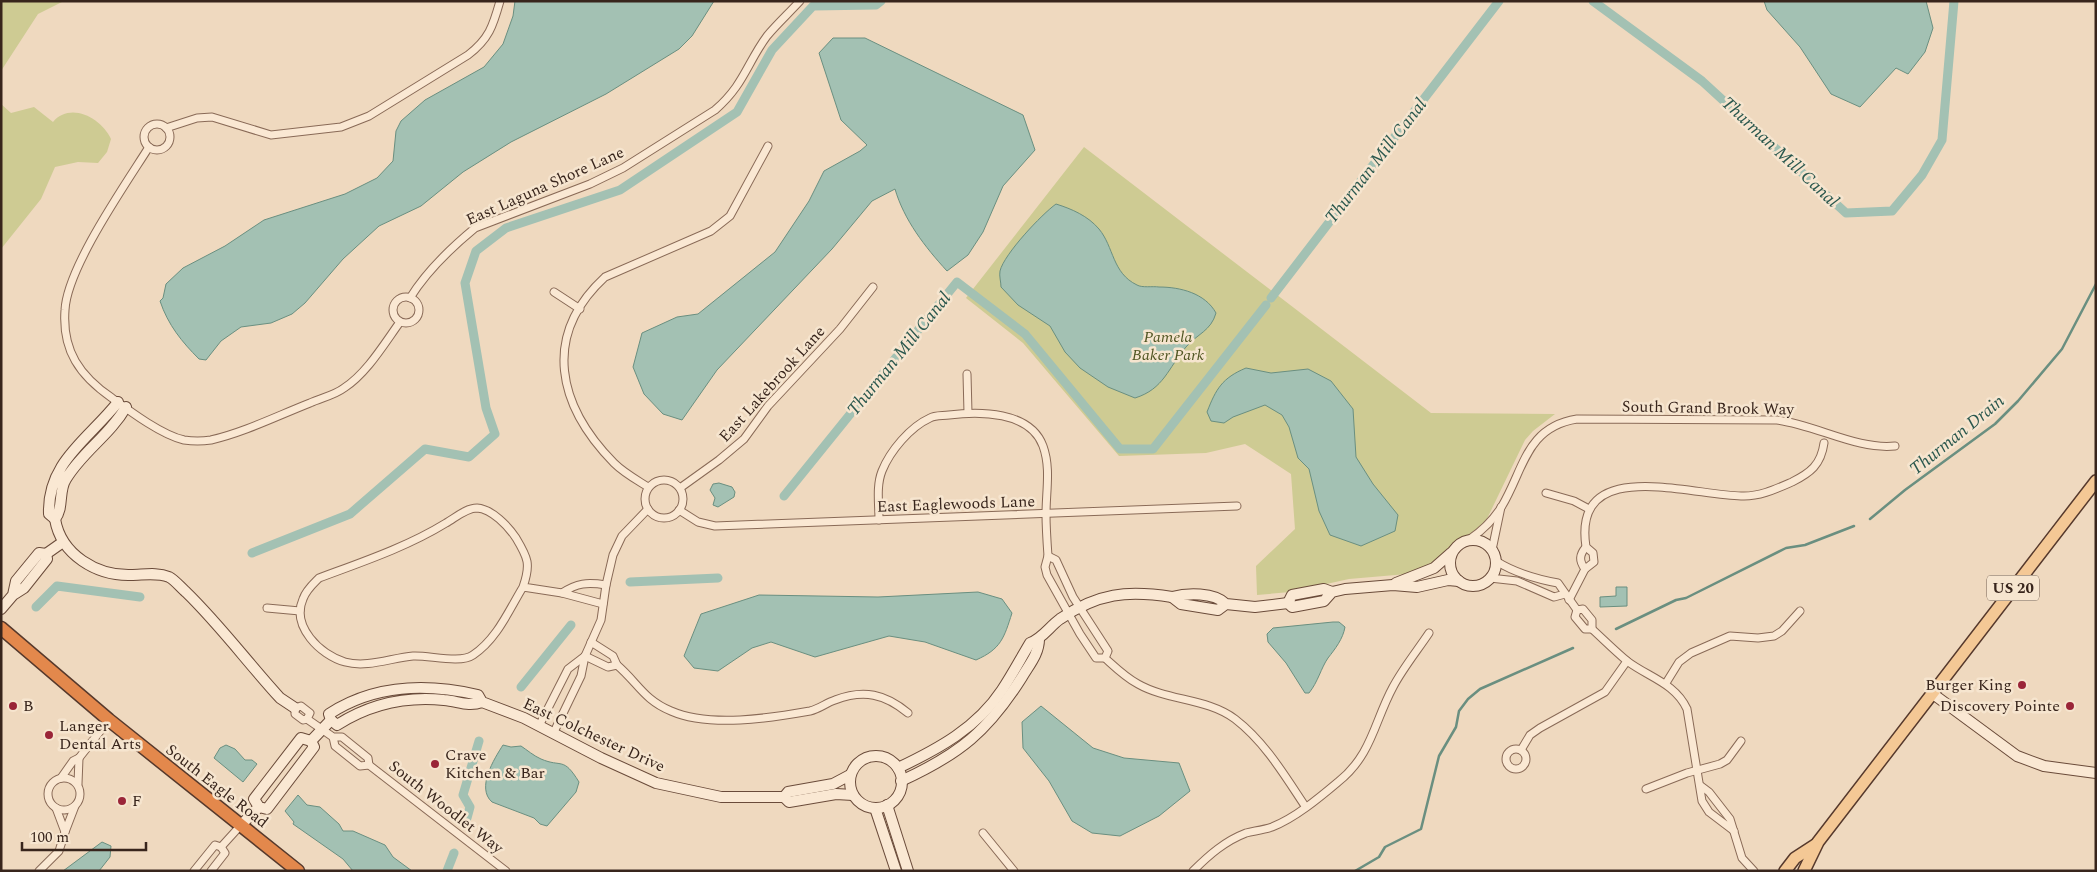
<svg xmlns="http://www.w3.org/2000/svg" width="2097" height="872" viewBox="0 0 2097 872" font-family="Spectral,serif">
<rect width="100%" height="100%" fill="#efd9bf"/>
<g fill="#cecb93">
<polygon points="1,1 64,1 38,14 1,71"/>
<path d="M1,104L11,113L34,107L53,122C71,101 102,119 111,139L107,152L98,163L78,162L55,167L41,199L1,249Z"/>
<polygon points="1084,147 1431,413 1555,414 1533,431 1525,440 1484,525 1469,536 1456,541 1427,567 1407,574 1349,579 1290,592 1257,595 1256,566 1295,529 1291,474 1245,444 1206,453 1119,456 1023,343 966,298"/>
</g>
<g fill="#a3c1b3" stroke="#6a8f80">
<path d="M515,1H714L692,36L679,49L606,94L511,142L463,172L421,206L379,226L343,259L305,303L292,314L271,323L241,327L221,341L206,360L199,359C182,342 168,325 160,301L163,298L166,284L183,268L225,246L264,220L345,194L377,178L393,161L396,131L401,121L425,100L484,67L503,44L513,16Z"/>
<polygon points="1764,1 1926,1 1933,28 1925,52 1908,74 1896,68 1860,107 1831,94 1800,47 1767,10"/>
<path d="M833,38H865L1023,115L1035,150L1003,186L983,232L968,255L947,271C925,247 904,220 895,189L872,201L832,249L717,370L682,420L663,414L644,394L633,367L642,333L677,317L698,314L775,252L809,201L824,171L860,151L867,145L841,120L819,53Z"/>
<path d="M1056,204C1072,209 1088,216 1099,229C1114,247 1112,273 1137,285C1142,288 1153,286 1159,287C1180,287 1205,293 1216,313C1211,331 1197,334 1186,347C1168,368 1164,389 1135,398L1108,387L1080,368L1065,352L1050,326L1018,305L1001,287C1001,282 999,276 1000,271C1004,254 1042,214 1056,204Z"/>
<path d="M1246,368L1271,373L1308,369L1331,381L1353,409L1356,457L1373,484L1398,515L1395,531L1361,546L1330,535L1319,511L1309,469L1298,458L1289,427L1282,415L1265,405L1233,417L1224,423L1211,421L1207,412C1216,389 1222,378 1246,368Z"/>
<polygon points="719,483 732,487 735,492 734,497 718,507 713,505 715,498 710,490 713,484"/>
<polygon points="1616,587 1627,587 1627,606 1600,607 1600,597 1616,596"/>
<path d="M978,592L1002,599L1012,613C1004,638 1001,649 976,660L925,642L889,636L815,657L771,642L752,648L718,671L694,668L684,656L701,614L759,595L878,597Z"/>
<path d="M1333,622H1339L1345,627C1343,639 1335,649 1328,658C1321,668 1318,682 1309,693H1305L1286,663L1268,642L1267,634L1273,628Z"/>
<polygon points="1041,706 1093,748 1124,758 1179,763 1190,791 1159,816 1120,836 1092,833 1072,821 1049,781 1023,748 1022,722"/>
<polygon points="226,745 235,749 245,760 252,760 257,764 243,782 214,758 220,748"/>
<path d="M503,745L511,747L521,746C527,750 534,756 541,759C562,768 563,756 579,782L576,792L547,826L540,824L534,818L492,802C476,788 494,759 503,745Z"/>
<polygon points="298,795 307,805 320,807 339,824 343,831 353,831 385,845 393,857 412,871 353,871 343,859 293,824 294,822 285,811"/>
<polygon points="102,842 111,846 110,857 99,871 63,871"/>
</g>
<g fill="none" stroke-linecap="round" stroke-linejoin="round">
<g stroke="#6a8f80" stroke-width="2.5">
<polyline points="1870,519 1905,490 1995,424 2018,401 2062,349 2096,284"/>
<polyline points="1616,629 1676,600 1686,598 1786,548 1805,545 1854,526"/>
<polyline points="1355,871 1379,857 1385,847 1421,829 1439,756 1456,727 1459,711 1468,699 1480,689 1573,648"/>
</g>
<g stroke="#a3c1b3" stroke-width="9">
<polyline points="1593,1 1702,81 1846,213 1892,211 1922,175 1942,140 1954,1"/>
<polyline points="1271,298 1499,1"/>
<polyline points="784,496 957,282 1025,334 1120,449 1153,449 1266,305"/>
<polyline points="252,553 350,514 425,449 469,457 495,434 486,408 465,283 476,251 506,228 620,190 737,112 772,50 813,6 876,5 881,1"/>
<polyline points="630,582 718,578"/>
<polyline points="36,607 57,586 140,597"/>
<polyline points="521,687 571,625"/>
<polyline points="467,818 470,807 463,795 479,741"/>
<polyline points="447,871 454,853"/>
</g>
<g stroke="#896a57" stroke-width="9">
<g id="street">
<circle cx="157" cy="137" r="13"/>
<path d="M166,128L197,118L212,117L271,135L341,127L369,116L468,55C489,39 493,26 500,1"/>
<path d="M149,147C125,185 67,268 65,310C62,351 80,376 112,398C131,412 162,435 184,440C191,441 204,441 211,440C245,432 277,416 310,403C321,398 335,395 344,388C367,373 384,344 400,322"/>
<polyline points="554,292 580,309"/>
<circle cx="406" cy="310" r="13"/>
<path d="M410,298C426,272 452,247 475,228L590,184L623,168L715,110C744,85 747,63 767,36C777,24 789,13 800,1"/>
<polyline points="967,374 968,413"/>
<circle cx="664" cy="499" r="19"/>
<path d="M648,487C637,480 624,473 614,463C558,406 541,336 605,277L711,231L730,216L768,146"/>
<polyline points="680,488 719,460 744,439 768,406 840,329 873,287"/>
<polyline points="1546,493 1574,501 1589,509"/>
<polyline points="679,510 698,522 715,526 1237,506"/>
<path d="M879,520C879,504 876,486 882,471C890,451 910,427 930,418C935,415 943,416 949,415C979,411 1030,411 1043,446C1051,468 1046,491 1046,514C1046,528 1047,542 1048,556"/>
<path d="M1470,539C1483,530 1494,519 1502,506C1524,469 1526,427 1577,419L1777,420C1816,425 1857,450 1895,446"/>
<polyline points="1492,550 1501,507"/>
<polygon points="1048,556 1056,560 1073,597 1108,651 1105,658 1096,658 1080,634 1047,575 1045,567"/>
<path d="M1496,561C1515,573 1536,579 1558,583L1577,610L1583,609L1592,620V629"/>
<path d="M1585,569C1579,561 1579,555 1586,547"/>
<polyline points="1490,578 1517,581 1554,597 1565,594"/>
<path d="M523,587C531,564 528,558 516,538C508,526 492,509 477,508C466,508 455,518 446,523C407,547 362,562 319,578C313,584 306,590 303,599C291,626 320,655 345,662C367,668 391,658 413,656C429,655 460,664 473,655C497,639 509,610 523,587L562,593"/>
<path d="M1569,600L1585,569L1594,562L1593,553L1586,547C1572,455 1689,495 1741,496C1759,497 1776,489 1792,482C1810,473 1821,465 1824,443"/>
<path d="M603,604L562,593C577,583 587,582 606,585"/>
<polyline points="267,608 300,611"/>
<path d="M1577,610L1575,617L1585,629H1592C1604,640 1615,651 1627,661C1648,677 1675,683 1687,709L1702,801L1709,812L1734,831"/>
<polyline points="585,656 608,667 617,665 613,656 591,642"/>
<path d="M1105,658C1115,667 1125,677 1138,684C1168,701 1207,698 1235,719C1265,742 1285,776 1305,806"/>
<path d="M617,665C638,683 644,700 671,711C710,728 770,718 810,711C819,709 826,703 835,700C864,689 885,694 908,713"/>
<polyline points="1666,683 1679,662 1691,653 1730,636 1758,638 1774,636 1782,631 1800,611"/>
<polygon points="301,706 310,713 307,719 303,720 295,714 295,708"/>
<polyline points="307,719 333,737 342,737 368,758 369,765 360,766 335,746 333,737"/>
<polyline points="539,726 568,669 585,656"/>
<polyline points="553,734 581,676 585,656 601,620 606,585 613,555 622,536 648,509"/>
<circle cx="1516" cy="759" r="10"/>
<polyline points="1521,750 1530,735 1540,728 1605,692 1627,661"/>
<polyline points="79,758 109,720"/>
<polyline points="369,765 506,871"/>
<circle cx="64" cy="794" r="16"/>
<polyline points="61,778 73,761 79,758 78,784"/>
<polyline points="1701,786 1709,792 1730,819 1742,858 1754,871"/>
<polyline points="1646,789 1687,773 1720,764 1727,760 1741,741"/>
<polyline points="56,808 65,832 75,806"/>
<polyline points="983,833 1014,871"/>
<polyline points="221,847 241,825"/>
<polyline points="39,871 59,851 65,832"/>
<polyline points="194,871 215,845 221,847 225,853 211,871"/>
<path d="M1193,871C1209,855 1225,841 1246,833C1254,831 1263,830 1272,827C1295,818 1319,798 1338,782C1372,755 1374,722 1393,687C1403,668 1417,651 1429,633"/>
</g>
</g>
<g stroke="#6a4b3a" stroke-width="12">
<g id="secondary">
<path d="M118,402C89,439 47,462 49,514L55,519C64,508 58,491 66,479C82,452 110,435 126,407"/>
<path d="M55,519C61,555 97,576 131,575C143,575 157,572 169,577C175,580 181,588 186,592C220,625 248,663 280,698L295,708"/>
<circle cx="1473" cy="563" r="23"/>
<polyline points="46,554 63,542"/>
<polyline points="1396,583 1434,568 1451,553"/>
<polyline points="1332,592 1324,589 1292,595 1288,603 1292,607 1324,601 1332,592 1345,589 1393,585 1417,587 1448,580 1459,581"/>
<path d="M1226,604C1214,592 1187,593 1172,597L1181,604L1218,610L1226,604L1255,607L1288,603"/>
<polyline points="1,609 13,595 24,588 47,559 46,554 39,553 16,581 13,595"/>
<polyline points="1933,694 2017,756 2044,766 2096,773"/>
<path d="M482,702C468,707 458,701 444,700C405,696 370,704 337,725L331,720L329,714C375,684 426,683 478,695L482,702L524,718L601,758L656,783L721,797H784L788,792L833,784L850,775"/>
<polygon points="301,738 311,741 314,747 267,809 259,807 254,799"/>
<polyline points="311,741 331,720"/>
<circle cx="876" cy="782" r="26"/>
<path d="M898,768C938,749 977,728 1002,690C1012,675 1021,658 1030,643C1043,638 1049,627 1060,619C1098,593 1127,590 1172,597"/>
<path d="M901,781C960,754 988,731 1022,677C1029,665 1039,654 1039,639"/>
<polyline points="784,797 789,802 836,794 853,795"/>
<polyline points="887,805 908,871"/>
<polyline points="875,808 896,871"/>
<polyline points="241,825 259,807"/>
</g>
</g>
<g stroke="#56392c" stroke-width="14">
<g id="primary">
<polyline points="1785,871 1795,858 1815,845"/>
<polyline points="1804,871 1818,842 2096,481"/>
</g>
</g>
<g stroke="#56392c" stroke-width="15">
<polyline id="highway" points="1,628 109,720 298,871"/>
</g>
<use href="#street" stroke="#fae8d3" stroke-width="7"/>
<use href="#secondary" stroke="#fae8d3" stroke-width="10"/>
<use href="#primary" stroke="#f4c895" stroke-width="11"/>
<use href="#highway" stroke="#e3884c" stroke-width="12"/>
</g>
<g fill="#9a2538" stroke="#f6e5cf" stroke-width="2">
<circle cx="2022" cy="685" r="5"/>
<circle cx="13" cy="706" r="5"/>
<circle cx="2070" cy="706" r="5"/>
<circle cx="49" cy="735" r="5"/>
<circle cx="435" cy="764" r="5"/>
<circle cx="122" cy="801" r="5"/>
</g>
<g text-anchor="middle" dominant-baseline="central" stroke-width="5" stroke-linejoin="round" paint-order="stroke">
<rect fill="#f6e5cf" stroke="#715f52" stroke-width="1" x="1987" y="575.5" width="52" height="25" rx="4"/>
<g font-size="15" font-weight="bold" fill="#38251c">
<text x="2013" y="588">US 20</text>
</g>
<g font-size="16" fill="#38251c" stroke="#f6e5cf">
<text transform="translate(545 186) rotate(-24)">East Laguna Shore Lane</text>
<text transform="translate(772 384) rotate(-48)">East Lakebrook Lane</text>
<text transform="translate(1708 408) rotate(1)">South Grand Brook Way</text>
<text transform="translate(956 504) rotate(-2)">East Eaglewoods Lane</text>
<text transform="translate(594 735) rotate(25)">East Colchester Drive</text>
<text transform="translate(217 786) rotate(38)">South Eagle Road</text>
<text transform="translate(446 807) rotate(38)">South Woodlet Way</text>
</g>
<g font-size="16" font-style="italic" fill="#505522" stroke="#f6e5cf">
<text x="1168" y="337">Pamela<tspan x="1168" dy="18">Baker Park</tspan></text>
</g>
<g font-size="16" fill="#38251c" stroke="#f6e5cf" text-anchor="start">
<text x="2012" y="685" text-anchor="end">Burger King</text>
<text x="23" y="706">B</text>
<text x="2060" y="706" text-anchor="end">Discovery Pointe</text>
<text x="59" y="726">Langer<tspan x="59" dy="18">Dental Arts</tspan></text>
<text x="445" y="755">Crave<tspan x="445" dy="18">Kitchen &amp; Bar</tspan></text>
<text x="132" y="801">F</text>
</g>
<g font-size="18" font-style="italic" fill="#2b584e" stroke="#f6e5cf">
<text transform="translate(1780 152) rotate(43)">Thurman Mill Canal</text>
<text transform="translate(1376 161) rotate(-52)">Thurman Mill Canal</text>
<text transform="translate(899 354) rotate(-51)">Thurman Mill Canal</text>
<text transform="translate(1957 435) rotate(-39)">Thurman Drain</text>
</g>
</g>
<rect width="2097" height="872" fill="none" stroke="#38251c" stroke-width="5"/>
<path d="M22 842v8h124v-8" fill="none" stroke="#38251c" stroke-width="2.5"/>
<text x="30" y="842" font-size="15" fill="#38251c" stroke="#f6e5cf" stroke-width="4" paint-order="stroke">100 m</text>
</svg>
